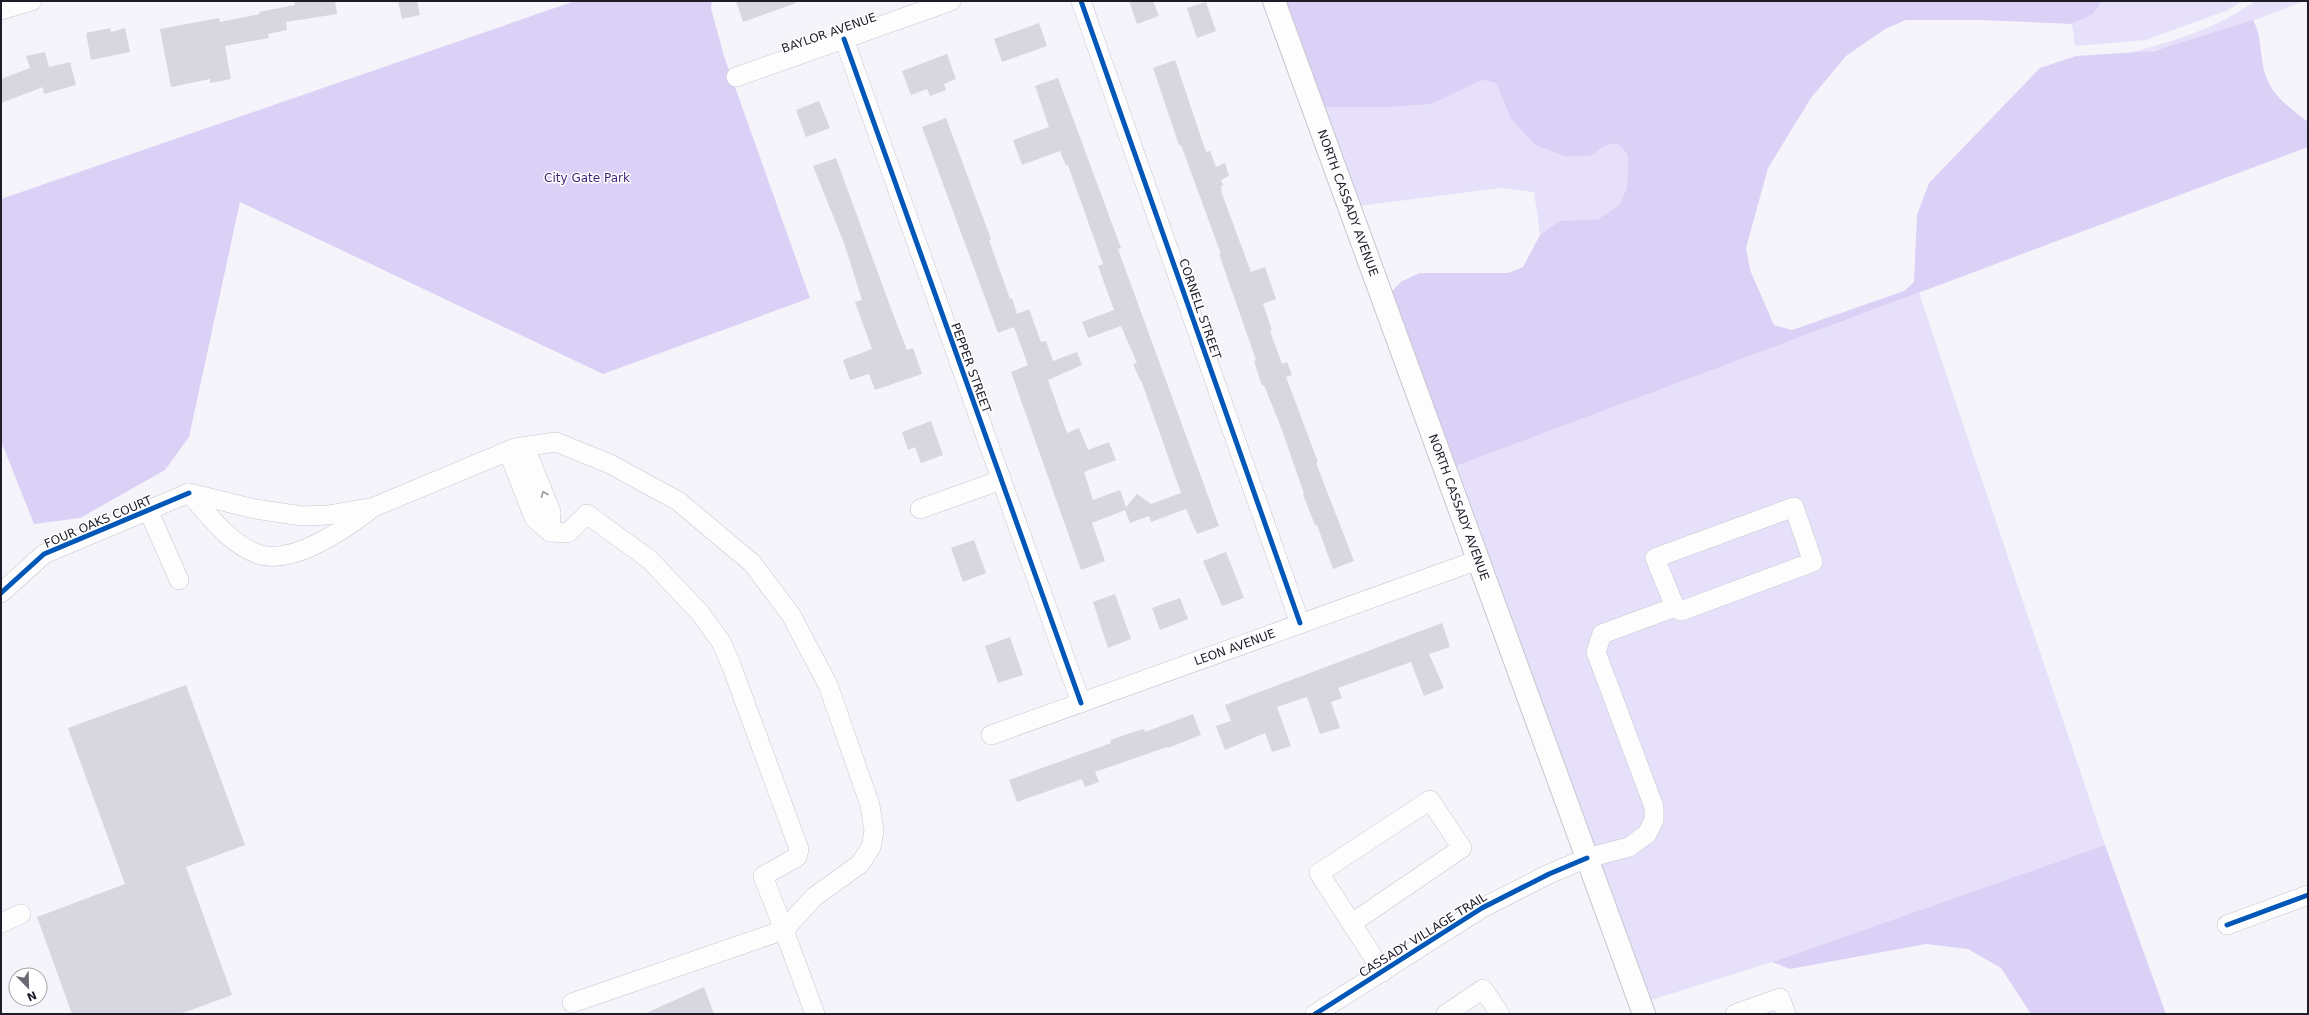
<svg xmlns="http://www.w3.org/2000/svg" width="2309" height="1015" viewBox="0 0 2309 1015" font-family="'DejaVu Sans',sans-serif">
<rect width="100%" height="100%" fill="#f5f4fa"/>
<g fill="#e6e0fa">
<polygon points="2102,1 2242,1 2228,10 2146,40 2075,46 2072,24 2093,14"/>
<path d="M2255,1H2304C2249,22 2187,49 2129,53C2172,42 2218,28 2255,1Z"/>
<polygon points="1482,80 1496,83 1511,119 1590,156 1605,146 1617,143 1628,155 1627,188 1619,205 1598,219 1559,221 1540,235 1534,192 1500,188 1359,206 1322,107 1391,107 1432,104"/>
<polygon points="1919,293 2105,845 1772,962 1651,1000 1456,466"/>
</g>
<g fill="#dbd1f7">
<polygon points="575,1 712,1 711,8 724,56 810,298 603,374 240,202 189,437 165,470 80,518 34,524 1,441 1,199"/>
<path d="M1283,1H2102L2093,14L2072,24L1981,20H1906L1885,29L1846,56L1811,98L1768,168L1746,248L1750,270L1774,325L1792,330L1904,291L1914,282L1917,215L1929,183L2040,68L2076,56L2154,51L2253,20C2261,34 2260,50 2263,65C2267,93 2288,106 2308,122V147L1456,466L1391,292L1402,281L1420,273H1508L1523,267L1540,235L1559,221L1598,219L1619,205L1627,188L1628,155L1617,143L1605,146L1590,156H1564L1535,145L1511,119L1496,83L1482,80L1432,104L1391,107H1322Z"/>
<polygon points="2105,845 2166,1014 2031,1014 2001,968 1968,949 1926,944 1790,969 1772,962"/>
</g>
<g fill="#d8d6df">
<polygon points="294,1 335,1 337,14 286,22 287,30 268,34 269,38 225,46 231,79 210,83 210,79 171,87 160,29 219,18 220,22 260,14 259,12 295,5"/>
<polygon points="398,1 417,1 420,15 402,19"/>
<polygon points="736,1 796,1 796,3 743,22"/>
<polygon points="1129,1 1153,1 1159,16 1137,24"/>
<polygon points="1206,2 1216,31 1197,38 1187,8"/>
<polygon points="1039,23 1047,46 1002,62 994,39"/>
<polygon points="110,28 111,32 125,28 130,52 91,60 86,33"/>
<polygon points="45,52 49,67 70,62 76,85 44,94 43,87 1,103 1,79 30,68 26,56"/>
<polygon points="947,54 956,79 944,84 946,90 930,96 927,89 911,95 902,71"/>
<polygon points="1175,60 1206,152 1210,151 1216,167 1225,163 1229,176 1221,180 1223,185 1221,186 1222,194 1251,272 1265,267 1276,299 1263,304 1272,330 1270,331 1282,364 1287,362 1292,375 1286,377 1318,462 1316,463 1354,561 1333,569 1317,525 1315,525 1303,495 1304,494 1282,430 1264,385 1262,386 1254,361 1256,360 1219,254 1221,254 1181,145 1179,145 1153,68"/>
<polygon points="1058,78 1121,248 1118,249 1219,526 1197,534 1186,509 1151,522 1149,516 1130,523 1125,510 1092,523 1105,561 1081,570 1011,372 1028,365 1014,327 998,333 922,127 946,118 991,239 989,240 1010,299 1012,298 1017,314 1029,309 1041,342 1046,341 1053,361 1077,352 1082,365 1048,380 1067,433 1079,428 1088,450 1109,442 1116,460 1084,472 1093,500 1120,490 1126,507 1137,494 1151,504 1181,493 1141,380 1140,380 1133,364 1137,363 1121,326 1088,338 1082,322 1114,310 1098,266 1103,264 1068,165 1066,166 1060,151 1022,165 1013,140 1049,127 1035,86"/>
<polygon points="819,101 830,128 806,137 796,110"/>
<polygon points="836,158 893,314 907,350 913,348 922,374 875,390 869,374 850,380 843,360 872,349 855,302 862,300 844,243 813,166"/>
<polygon points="931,421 943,455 921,463 915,447 908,450 902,432"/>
<polygon points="974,540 986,573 963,582 951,548"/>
<polygon points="1226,552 1244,598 1222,606 1203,561"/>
<polygon points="1115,594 1131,639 1108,648 1093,602"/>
<polygon points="1180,598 1188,619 1160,630 1152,608"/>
<polygon points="1442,623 1450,647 1429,654 1444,688 1424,696 1411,662 1338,688 1342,698 1331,702 1340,728 1320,734 1307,697 1277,707 1291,746 1272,752 1265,733 1225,750 1216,726 1231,721 1225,705"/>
<polygon points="1010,637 1023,675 998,683 985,646"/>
<polygon points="186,685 245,845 186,867 232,995 180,1014 72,1014 37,917 125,884 68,728"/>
<polygon points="1193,714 1201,735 1168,748 1167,747 1095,772 1099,782 1085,787 1082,779 1017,802 1009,780 1111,743 1110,740 1127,734 1144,729 1145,732"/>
<polygon points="704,987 714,1014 644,1014"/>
</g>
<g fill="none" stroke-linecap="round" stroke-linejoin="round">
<g stroke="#c7c5ce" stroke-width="20">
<g id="minor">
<polyline points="1081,1 1300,623"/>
<polyline points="1,10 32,1"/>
<polyline points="844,39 1081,703"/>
<polyline points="736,77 951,1"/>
<polyline points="525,447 551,512 550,532"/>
<polyline points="508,451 534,518 550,532 568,533 587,514 650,560 701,614 721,642 730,662 799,849 797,857 763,876 784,930 572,1003"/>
<polyline points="189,493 255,509 302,516 328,515 374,507 515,448 556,442 610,464 678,501 752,563 791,615 828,685 870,805 874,831 871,847 860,864 814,897 784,930 815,1014"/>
<path d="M189,493C209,515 229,544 258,554C292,566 345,529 371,509"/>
<polyline points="920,509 1001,480"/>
<polyline points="149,512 179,580"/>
<polyline points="1,593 44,554 189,493"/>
<path id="s1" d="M991,735L1478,560"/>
<polyline points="1,923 21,914"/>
<polyline points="1352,923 1462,848 1430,800 1319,873 1383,972"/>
<polyline points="2227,925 2308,895"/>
<polyline points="1315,1014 1482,908 1549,874 1587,858 1629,847 1647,834 1654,820 1654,807 1596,652 1602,634 1675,607 1655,558 1794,507 1813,562 1681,611 1675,607"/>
<polyline points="1446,1014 1483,989 1500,1014"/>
<polyline points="1735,1014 1780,998 1786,1014"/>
</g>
</g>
<g stroke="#c7c5ce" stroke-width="24">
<g id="major">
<path id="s2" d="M1274,1L1644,1014"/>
</g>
</g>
<use href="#minor" stroke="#fefdfe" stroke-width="19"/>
<use href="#major" stroke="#fefdfe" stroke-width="22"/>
<g stroke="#fff" stroke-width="8">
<g id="cycleway">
<polyline points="1081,1 1300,623"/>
<polyline points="844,39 1081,703"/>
<polyline points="1,593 44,554 189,493"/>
<polyline points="2227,925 2308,895"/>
<polyline points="1315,1014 1482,908 1549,874 1587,858"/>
</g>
</g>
<use href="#cycleway" stroke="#0057b8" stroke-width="5"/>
</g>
<defs><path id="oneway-chevron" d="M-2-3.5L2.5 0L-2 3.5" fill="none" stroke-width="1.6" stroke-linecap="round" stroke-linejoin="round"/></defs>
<use stroke="#9a989e" href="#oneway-chevron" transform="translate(544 494) rotate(-112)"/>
<g text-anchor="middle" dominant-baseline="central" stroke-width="3" stroke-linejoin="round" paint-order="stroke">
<g font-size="12" fill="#1f1c29" stroke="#fff">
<text transform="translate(829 33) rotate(-19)">BAYLOR AVENUE</text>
<text stroke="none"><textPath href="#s2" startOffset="215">NORTH CASSADY AVENUE</textPath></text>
<text transform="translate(1200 309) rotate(71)">CORNELL STREET</text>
<text transform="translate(971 368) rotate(70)">PEPPER STREET</text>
<text stroke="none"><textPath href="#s2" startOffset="539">NORTH CASSADY AVENUE</textPath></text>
<text transform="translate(98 522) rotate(-23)">FOUR OAKS COURT</text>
<text stroke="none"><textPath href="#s1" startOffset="259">LEON AVENUE</textPath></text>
<text transform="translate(1423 935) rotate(-32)">CASSADY VILLAGE TRAIL</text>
</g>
<g font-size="12" fill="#401e76" stroke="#fff">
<text x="587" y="178">City Gate Park</text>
</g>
</g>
<rect width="2309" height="1015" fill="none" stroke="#1f1c29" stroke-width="4"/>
<g transform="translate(28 987) rotate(157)"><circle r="19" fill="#ffffff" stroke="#a5a4a9"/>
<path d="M0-3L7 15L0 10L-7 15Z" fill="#6a6872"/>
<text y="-6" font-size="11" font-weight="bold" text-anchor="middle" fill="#1f1c29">N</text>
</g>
</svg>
